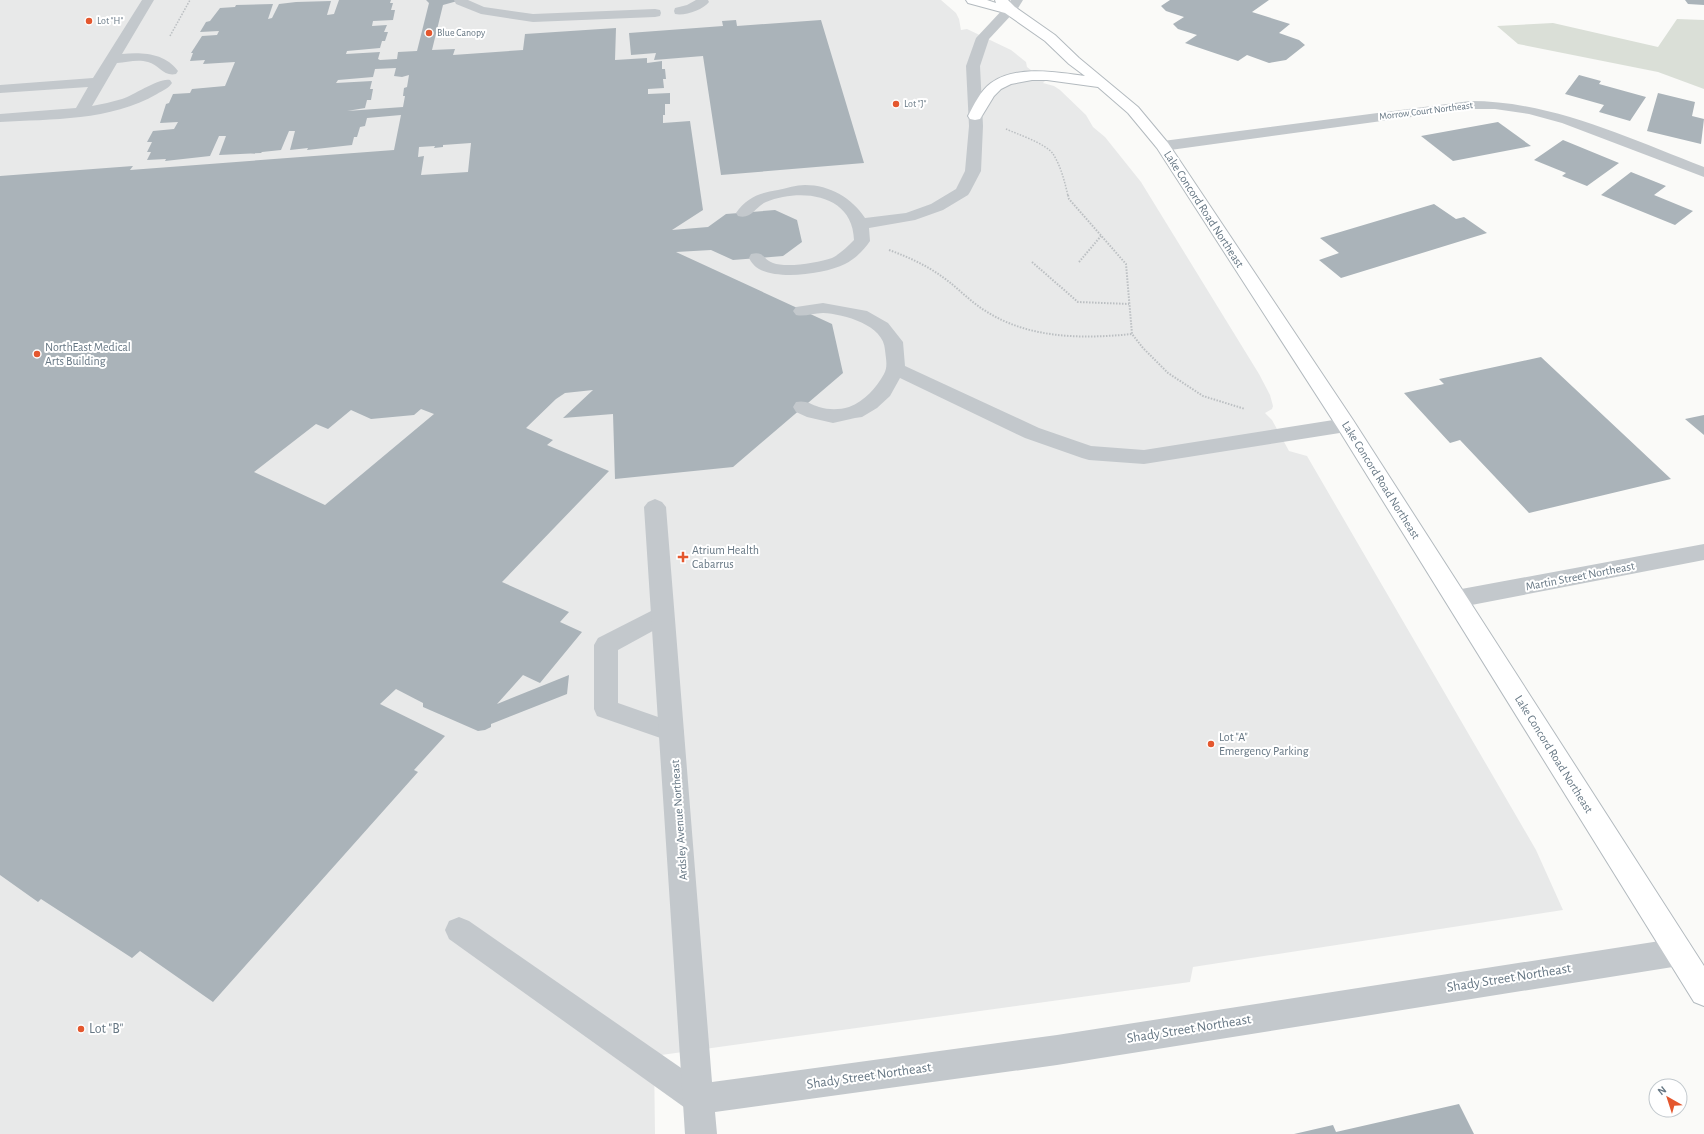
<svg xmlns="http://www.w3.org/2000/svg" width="1704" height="1134" viewBox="0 0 1704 1134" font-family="'Alegreya Sans',sans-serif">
<rect width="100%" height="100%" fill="#fafaf8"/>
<polygon fill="#e8e9e9" points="0,0 941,0 956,13 959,19 961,30 967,29 1011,50 1026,62 1027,67 1045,81 1043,83 1054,86 1060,90 1086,115 1093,127 1105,137 1141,182 1259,374 1270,395 1273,406 1272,409 1265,413 1272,420 1289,451 1307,456 1536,850 1563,910 1193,967 1190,982 654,1056 655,1134 0,1134"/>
<polygon fill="#dadfd7" points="1677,19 1704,20 1704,89 1658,72 1518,44 1497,26 1553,23 1658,47"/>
<g fill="#aab3b9" fill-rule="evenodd">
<path d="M339,0H391L390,3H393L391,10H395L393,20L373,21L372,26L387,25L384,32H388L385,41H382L380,48L347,51L346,54L380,52L378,59L380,60L397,59L398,52L417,51L429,3L426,0H461L443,5L432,50L455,49L453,55L523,50L525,34L616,28L615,60L647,58V63L662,61V69H665L666,79H663L664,88L648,89V94L670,93V104H665V115H663V123L690,121L703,210L672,230L708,227L726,214L775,210L797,220L802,242L783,256L733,260L711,250L676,252L832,324L843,373L733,467L615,479L613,414L563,418L593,390L565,393L556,399L526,428L553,440L547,445L609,471L502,582L569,612L560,622L582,632L540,683L523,675L497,704L569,675L567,694L491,724V727L485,730L478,731L423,707V703L396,689L380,704L445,736L414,770L418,772L213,1002L140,951L132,958L41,899L38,902L0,875V176L133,166L130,170L394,150L401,115L367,118L365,126L360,127L357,137H354L352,145L307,150L308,148L290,150L295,131H289L281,150L262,152L261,153L219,155L226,136H219L210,156L165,161L166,159L147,160L151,152H147L152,142H147L153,131L174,129L178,122L160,123L166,104L169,103L173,94L190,93L192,89L225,86L235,62L203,64L205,60L190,61L193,53H191L202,36L217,35L219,31L200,32L206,22L210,21L220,8L235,7L236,5L273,4L268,19L272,18L279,4L296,2L331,1L327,15L334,14ZM396,68L394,76L402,77L409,75L407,87L404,88L403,96H405L403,107L347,111L365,108L367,100H371L373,89H370L372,81L336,83L338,80L373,77L375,69ZM471,143L468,172L421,175L424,156L418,157L419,147L435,146L434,148L443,147V145ZM421,409L434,414L325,505L254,472L316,424L328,429L351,410L371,419L414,415Z"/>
<polygon points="1170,0 1269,0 1252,12 1290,24 1279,33 1299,40 1305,45 1286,60 1269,63 1247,55 1238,61 1185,43 1197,35 1178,29 1173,24 1184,17 1166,11 1161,6"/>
<polygon points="1685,0 1704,0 1704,5 1688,4"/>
<polygon points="736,20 737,26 821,20 864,163 721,175 703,56 654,60 656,53 631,55 629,33 723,26 722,21"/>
<polygon points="1579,75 1601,81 1599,84 1646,97 1630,121 1599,112 1604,105 1565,94"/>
<polygon points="1658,93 1695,102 1692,116 1704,119 1701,144 1647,131"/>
<polygon points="1498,122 1531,146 1453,161 1421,136"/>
<polygon points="1563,140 1619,163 1587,186 1562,176 1566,173 1534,160"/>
<polygon points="1631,172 1666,186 1654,195 1693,211 1675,225 1601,195"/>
<polygon points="1434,204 1456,219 1464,217 1487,233 1341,278 1319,260 1339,253 1320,238"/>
<polygon points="1541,357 1671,479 1529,513 1460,440 1450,443 1404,393 1444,384 1439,379"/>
<polygon points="1704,415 1704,435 1685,419"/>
<polygon points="1459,1104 1474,1134 1294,1134 1333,1125 1336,1132"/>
</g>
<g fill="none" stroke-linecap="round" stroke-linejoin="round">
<g stroke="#b3babf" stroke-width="2">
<path id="secondary" d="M966,0H987L996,3L995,0H1008L1015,7L1055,35L1079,58L1138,107L1168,143L1353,420L1704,966V1006L1694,1002L1339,430L1157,148L1128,113L1098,87L1047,80H1032L1011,84L1001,89L994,96L980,119L975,120L970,119L968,116C974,105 980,91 991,83C1016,65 1056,72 1085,76L1069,64L1045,41L1005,13L968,3Z"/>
</g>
<g stroke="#bbbfc2" stroke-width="1.5" stroke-dasharray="1.5 1.5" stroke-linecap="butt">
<polyline points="170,36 190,0"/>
<path d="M1006,129C1017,134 1047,144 1053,154C1061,166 1065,183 1068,196"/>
</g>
<g stroke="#bbbfc2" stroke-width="2" stroke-dasharray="1.5 1.5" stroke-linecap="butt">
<polyline points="1068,195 1069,199 1126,264 1132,334 1143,348 1168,373 1203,396 1245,409"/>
<path d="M889,250C911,258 930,267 948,281C960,290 971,302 984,310C1028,339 1082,339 1132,334"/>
<polyline points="1032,262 1078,302 1129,304"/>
<polyline points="1079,262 1101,236"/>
</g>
<g fill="#c3c8cc" fill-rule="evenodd">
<path d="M142,0H154L122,54C142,52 165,53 178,71L176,74C164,77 159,65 148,62C138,59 127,62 117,63L92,106C102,104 112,102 122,99C134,95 160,77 170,80L172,83C169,88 162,91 157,94C111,121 51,119 0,122V114L76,108L88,87L0,93V85L93,78Z"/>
<polygon points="454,0 468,0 484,7 533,14 655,9 660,10 661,13 660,16 655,17 533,22 481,14 456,4"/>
<path d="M696,0H708L709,2C703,10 685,16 675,14L674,11L675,8L687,5Z"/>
<path d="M1010,6L1015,7L1016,10L989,39L980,66L983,126L981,171L970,192L968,195L943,210L915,220L869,228L870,241C864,250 855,259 845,264C825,274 779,280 759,269C755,267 751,262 749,258L751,254C765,251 762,259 773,263C786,268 818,263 832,258C840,254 847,247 854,240C853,194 801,188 766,202C755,207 751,220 738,216L736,213C747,197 760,193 778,190C787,188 796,185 805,185C830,185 852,198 865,218L906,213L931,204L956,189L965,171L969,126L966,66L976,38L1005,7Z"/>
<path d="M823,303L867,311L888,323L903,342L905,366L1039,428L1091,446L1144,450L1346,418L1353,420L1356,425L1353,430L1346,432L1144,464L1089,460L1082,458L1025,438L900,378L890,396L877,408L862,417L855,418L833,423L807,417L796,412L793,407L796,402C806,400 810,404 819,407C829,410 839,410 849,407C865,401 876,388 884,374C888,367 886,359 885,350C884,325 844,314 823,313C813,313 805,317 796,315L793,311L796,307Z"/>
<polygon points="663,606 671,609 674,615 671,621 618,650 618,703 681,725 684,732 681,739 672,742 597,716 594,709 594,645 598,638 655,609"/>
<polygon points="459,917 469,921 710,1088 714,1099 710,1110 699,1114 688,1110 449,939 445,930 449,921"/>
</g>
<g fill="#c3c8cc" fill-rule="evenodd">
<polygon points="1011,0 1023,0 1015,13 1005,13 1004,10"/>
<path d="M1470,101C1552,101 1628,138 1704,167V177L1562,123L1529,114L1495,109H1470L1163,151L1158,149L1155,146L1158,143L1163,141Z"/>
<polygon points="655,499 662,502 666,507 712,1082 1057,1035 1679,938 1689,942 1693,952 1689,962 1679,966 1057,1065 715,1112 717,1134 685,1134 644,507 648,502"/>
<polygon points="1704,544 1704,560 1456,608 1448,605 1445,599 1448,593 1456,590"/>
</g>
<use href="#secondary" fill="#fff" fill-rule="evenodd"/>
</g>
<g fill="#e4572e" stroke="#fff" stroke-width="1.5">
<circle cx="89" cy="21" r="4"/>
<circle cx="429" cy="33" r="4"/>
<circle cx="896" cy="104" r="4"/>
<circle cx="37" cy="354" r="4"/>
<path d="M681 551h4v4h4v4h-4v4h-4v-4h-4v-4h4z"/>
<circle cx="1211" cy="744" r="4"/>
<circle cx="81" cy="1029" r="4"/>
</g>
<g text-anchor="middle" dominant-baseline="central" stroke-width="4" stroke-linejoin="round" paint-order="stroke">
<g font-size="10" fill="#657683" stroke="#fff" text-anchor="start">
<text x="97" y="21">Lot "H"</text>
<text x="437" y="33">Blue Canopy</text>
<text x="904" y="104">Lot "J"</text>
</g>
<g font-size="10" fill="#657683" stroke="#fff">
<text transform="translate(1426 111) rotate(-7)">Morrow Court Northeast</text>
</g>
<g font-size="12" fill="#657683" stroke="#fff">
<text transform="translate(1204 209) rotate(57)">Lake Concord Road Northeast</text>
<text transform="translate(1381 480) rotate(58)">Lake Concord Road Northeast</text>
<text transform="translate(1580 576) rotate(-11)">Martin Street Northeast</text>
<text transform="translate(1554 754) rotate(58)">Lake Concord Road Northeast</text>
<text transform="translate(679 820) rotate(-94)">Ardsley Avenue Northeast</text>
</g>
<g font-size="12" fill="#657683" stroke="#fff" text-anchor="start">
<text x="45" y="347">NorthEast Medical<tspan x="45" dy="14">Arts Building</tspan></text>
<text x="692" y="550">Atrium Health<tspan x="692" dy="14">Cabarrus</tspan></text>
<text x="1219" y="737">Lot "A"<tspan x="1219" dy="14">Emergency Parking</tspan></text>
</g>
<g font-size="14" fill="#657683" stroke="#fff">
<text transform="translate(1509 978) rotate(-9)">Shady Street Northeast</text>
<text transform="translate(1189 1029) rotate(-9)">Shady Street Northeast</text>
<text transform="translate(869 1076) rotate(-8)">Shady Street Northeast</text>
</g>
<g font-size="14" fill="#657683" stroke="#fff" text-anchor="start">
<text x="89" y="1029">Lot "B"</text>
</g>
</g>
<g transform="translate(1668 1098) rotate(321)"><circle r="19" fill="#ffffff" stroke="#c1c8cd"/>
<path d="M0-3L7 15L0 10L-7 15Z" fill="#e4572e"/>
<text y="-6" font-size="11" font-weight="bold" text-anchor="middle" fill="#657683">N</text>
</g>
</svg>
